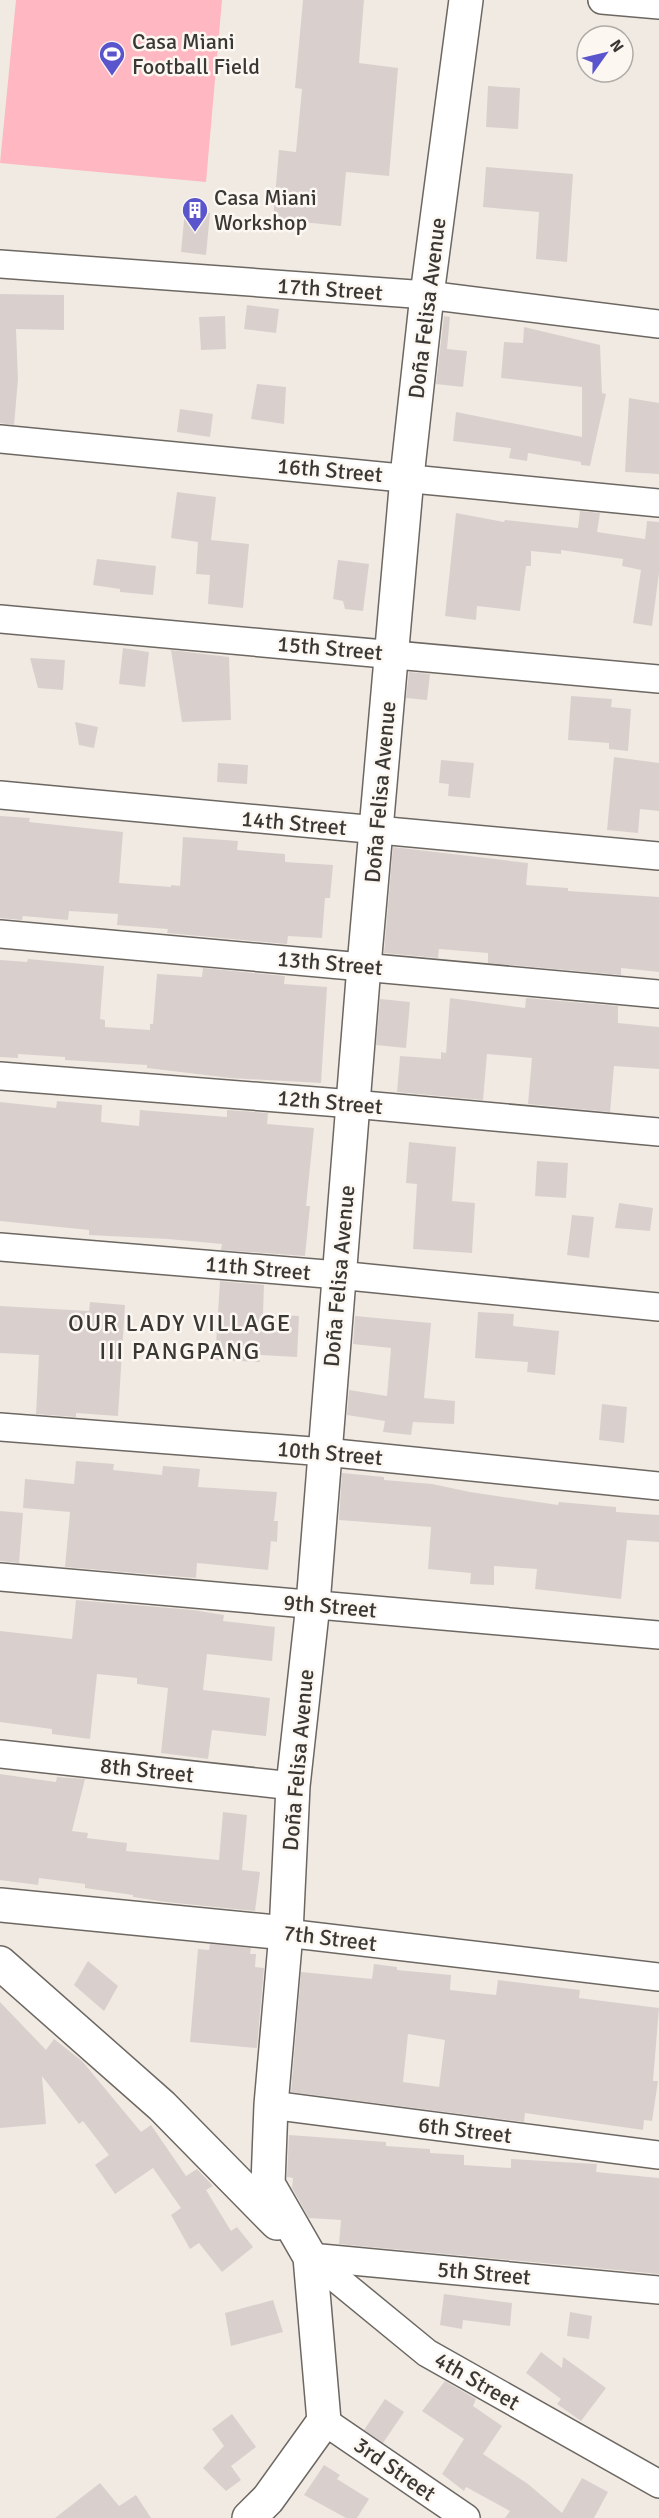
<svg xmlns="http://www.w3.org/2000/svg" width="659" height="2518" viewBox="0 0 659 2518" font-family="Signika,sans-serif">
<rect width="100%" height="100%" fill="#f0eae3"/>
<polygon fill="#ffb7c1" points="16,0 222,0 206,182 0,163"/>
<g fill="#d9d0cd" fill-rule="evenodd">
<polygon points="303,0 364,0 359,63 398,68 389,176 346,172 341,226 273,219 279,150 296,152 302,89 295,88"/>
<polygon points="488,86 520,88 518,129 486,127"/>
<polygon points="486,167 573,174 567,262 536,259 539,212 483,207"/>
<polygon points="185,210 210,213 206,255 181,252"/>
<polygon points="0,294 64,295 64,330 16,329 18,379 14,425 0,423"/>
<polygon points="247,305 279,309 276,333 244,329"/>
<polygon points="225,316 226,349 201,350 199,317"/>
<polygon points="444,316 450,317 447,349 467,351 463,387 436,384"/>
<polygon points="524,327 600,345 602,393 606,394 590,466 581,465 581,462 528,453 527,461 509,458 511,448 453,441 456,412 582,437 582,387 501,378 504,342 523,343"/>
<polygon points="257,384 286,387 284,424 251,419"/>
<polygon points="629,398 659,403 659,474 625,472"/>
<polygon points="180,409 213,414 210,437 177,432"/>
<polygon points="177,492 216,497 211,540 249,544 243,608 208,604 210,575 196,574 198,542 171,538"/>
<polygon points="580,511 600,513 597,532 645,539 647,521 659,522 659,573 652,626 633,623 641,570 622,566 623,559 561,550 561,554 531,551 531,566 526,566 520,611 477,606 476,620 445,616 456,513 504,522 505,520 578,528"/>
<polygon points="97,559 156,566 153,595 120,592 120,589 93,585"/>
<polygon points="338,560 369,564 363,611 345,609 343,601 333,599"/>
<polygon points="123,648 149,652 145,687 119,684"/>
<polygon points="171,650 229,657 231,720 182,722"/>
<polygon points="30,658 65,660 63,690 38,688"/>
<polygon points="409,672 430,674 427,700 406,698"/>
<polygon points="571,696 612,699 611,707 631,709 628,751 609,749 609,743 568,740"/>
<polygon points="75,722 98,727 94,748 79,745"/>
<polygon points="614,757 659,763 659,811 640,809 638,833 607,830"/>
<polygon points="441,760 474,763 470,798 448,796 449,784 439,783"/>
<polygon points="218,763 248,765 247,784 217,782"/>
<polygon points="0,816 30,818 29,822 123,832 119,883 171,887 171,885 180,886 183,837 238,841 237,850 285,854 285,862 333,865 330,898 325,898 322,938 288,936 287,944 167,933 168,929 117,925 118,914 69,911 68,920 23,916 22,920 0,918"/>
<polygon points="393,847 528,863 526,885 568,888 568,891 659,897 659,972 621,968 621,975 488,963 488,953 439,949 438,958 384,953"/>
<polygon points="28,959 104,966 100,1019 105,1020 105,1027 150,1030 150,1024 153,1024 157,974 202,977 203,968 285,976 284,984 327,987 321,1083 230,1078 147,1068 147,1065 65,1060 65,1057 18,1054 18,1058 0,1057 0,960 27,962"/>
<polygon points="450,998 525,1008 526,998 618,1006 618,1023 659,1027 659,1069 614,1066 610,1112 528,1104 532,1058 487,1054 483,1100 397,1092 400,1056 441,1059 441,1052 446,1053"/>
<polygon points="380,999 410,1002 406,1048 376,1045"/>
<polygon points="57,1101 102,1105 101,1122 139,1126 140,1110 227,1117 227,1110 268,1113 267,1124 314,1128 306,1206 310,1206 305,1256 221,1250 222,1244 168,1239 89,1235 89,1230 0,1221 0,1102 56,1108"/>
<polygon points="409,1142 456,1147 452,1201 475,1203 472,1253 413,1249 417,1184 406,1183"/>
<polygon points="537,1161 568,1163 566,1198 535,1196"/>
<polygon points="619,1203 653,1208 650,1231 615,1228"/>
<polygon points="572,1215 594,1217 589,1258 567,1255"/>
<polygon points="220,1281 264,1285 263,1314 299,1316 297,1357 260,1355 260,1362 215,1360"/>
<polygon points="90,1302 125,1305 118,1416 76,1413 76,1417 36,1414 39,1355 0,1353 0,1306 89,1311"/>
<polygon points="478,1312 514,1314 513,1326 559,1331 555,1375 527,1372 528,1362 475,1358"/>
<polygon points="355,1316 431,1323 424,1398 455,1401 454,1424 413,1422 411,1435 383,1432 385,1421 347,1415 349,1390 387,1396 391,1348 353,1344"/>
<polygon points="602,1404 627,1407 624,1443 599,1440"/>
<polygon points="76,1461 114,1464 113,1470 162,1475 163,1466 200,1469 198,1487 277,1492 274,1521 278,1521 277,1542 271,1541 268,1570 197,1563 196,1578 65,1567 70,1512 23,1508 25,1479 74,1484"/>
<polygon points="342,1473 384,1477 384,1480 432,1484 470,1492 558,1505 559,1502 616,1507 616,1512 659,1515 659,1542 627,1540 621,1599 535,1589 537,1569 494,1566 494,1585 470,1584 471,1573 428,1569 431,1527 339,1520"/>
<polygon points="0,1511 23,1513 19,1563 0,1561"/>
<polygon points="76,1600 193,1610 224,1615 223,1621 275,1627 272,1661 207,1654 203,1690 270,1698 266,1736 212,1730 208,1759 161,1753 168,1688 137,1684 137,1678 97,1674 90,1739 52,1734 52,1729 0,1722 0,1631 72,1639"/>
<polygon points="0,1774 56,1782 57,1777 85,1779 72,1831 88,1833 87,1838 127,1843 126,1851 219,1860 223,1812 247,1815 242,1870 260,1872 255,1911 166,1902 133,1897 133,1895 85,1888 85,1884 39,1878 38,1885 0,1880"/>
<polygon points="210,1944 251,1948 250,1954 256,1954 255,1967 264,1968 257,2048 190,2042 198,1949 209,1950"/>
<polygon points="88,1961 118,1986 104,2011 74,1985"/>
<path d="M374,1964L397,1967V1970L451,1975L450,1990L496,1995L498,1980L580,1990L579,1998L659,2008L653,2081H658L652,2121L644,2120L643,2130L525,2113L524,2122L291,2092L301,1972L372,1979ZM408,2034L445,2040L439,2087L403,2082Z"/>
<polygon points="0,2002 46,2050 54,2039 82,2061 141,2132 151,2125 186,2176 197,2169 213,2186 206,2190 231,2231 237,2227 253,2247 222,2272 199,2243 190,2249 171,2215 181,2208 153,2168 115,2194 95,2165 109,2155 83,2121 79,2124 42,2076 46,2124 0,2128"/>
<polygon points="289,2135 386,2142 386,2146 430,2149 430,2153 464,2155 464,2165 511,2168 511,2159 561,2162 597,2164 596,2172 659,2178 659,2274 339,2244 341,2220 309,2218 292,2188 293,2178 287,2177"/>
<polygon points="444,2294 512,2303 510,2326 463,2320 462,2329 440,2325"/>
<polygon points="273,2300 283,2332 231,2346 225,2313"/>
<polygon points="570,2312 592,2316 589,2339 567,2336"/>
<polygon points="541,2352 562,2368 563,2357 606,2388 581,2421 557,2404 561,2399 526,2373"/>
<polygon points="445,2381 476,2399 473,2406 502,2426 483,2454 528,2484 562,2513 582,2478 608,2492 594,2518 505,2518 510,2511 466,2487 464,2491 442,2474 464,2439 422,2411"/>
<polygon points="385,2399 404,2412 383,2443 364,2430"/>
<polygon points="232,2414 256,2447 231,2466 241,2480 226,2491 203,2468 224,2446 212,2429"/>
<polygon points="324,2465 340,2475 337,2479 369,2499 357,2518 346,2518 304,2495"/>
<polygon points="100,2483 119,2506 136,2495 151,2518 55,2518"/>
</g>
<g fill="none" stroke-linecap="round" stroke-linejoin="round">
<g stroke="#6d6762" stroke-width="30">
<g id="minor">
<polyline points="602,0 659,5"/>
<polyline points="0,264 427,295 659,324"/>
<polyline points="0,439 659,503"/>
<polyline points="0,619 659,679"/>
<polyline points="0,795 659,856"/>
<polyline points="0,934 659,994"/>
<polyline points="0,1076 353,1104 659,1132"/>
<polyline points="0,1247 338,1275 659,1307"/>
<polyline points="0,1427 325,1452 659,1486"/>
<polyline points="0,1577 659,1635"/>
<polyline points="0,1754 293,1786"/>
<polyline points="286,1933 659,1977"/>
<polyline points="271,2105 659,2155"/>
<polyline points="310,2257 427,2353 659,2484"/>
<polyline points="310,2257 659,2290"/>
<polyline points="324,2421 466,2518"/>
</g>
</g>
<g stroke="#6d6762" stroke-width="36">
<g id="tertiary">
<polyline points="0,1905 286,1933"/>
<polyline points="0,1963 162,2106 277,2223"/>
<polyline points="249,2518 268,2499 324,2421 310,2257 268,2184 271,2105 286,1933 293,1786 313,1604 364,966 407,477 427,295 466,0"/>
</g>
</g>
<use href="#minor" stroke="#fff" stroke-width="27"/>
<use href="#tertiary" stroke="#fff" stroke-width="33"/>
</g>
<defs>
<g id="stadium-pin" transform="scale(1.35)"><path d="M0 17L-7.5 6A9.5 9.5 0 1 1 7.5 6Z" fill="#5a55cd" stroke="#fdf7f1"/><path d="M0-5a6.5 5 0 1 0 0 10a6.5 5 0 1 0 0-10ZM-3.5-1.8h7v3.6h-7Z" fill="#fff"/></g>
<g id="building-pin" transform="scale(1.35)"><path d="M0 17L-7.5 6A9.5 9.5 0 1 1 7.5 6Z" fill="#5a55cd" stroke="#fdf7f1"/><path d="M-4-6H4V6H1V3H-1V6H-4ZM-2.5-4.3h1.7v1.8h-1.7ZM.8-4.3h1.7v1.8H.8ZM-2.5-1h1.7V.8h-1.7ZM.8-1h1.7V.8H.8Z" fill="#fff"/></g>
</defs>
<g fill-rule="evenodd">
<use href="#stadium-pin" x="112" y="54"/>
<use href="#building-pin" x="195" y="210"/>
</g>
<g text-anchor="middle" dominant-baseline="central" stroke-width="5" stroke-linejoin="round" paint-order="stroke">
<g font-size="22" fill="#3a3835" stroke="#fdf7f1" text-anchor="start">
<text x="132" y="41">Casa Miani<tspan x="132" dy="25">Football Field</tspan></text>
<text x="214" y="197">Casa Miani<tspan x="214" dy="25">Workshop</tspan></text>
</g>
<g font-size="22" fill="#3a3835" stroke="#fdf7f1">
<text transform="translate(330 289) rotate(4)">17th Street</text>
<text transform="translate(427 308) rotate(-83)">Doña Felisa Avenue</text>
<text transform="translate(330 470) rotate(5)">16th Street</text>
<text transform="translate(330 648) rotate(5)">15th Street</text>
<text transform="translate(380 792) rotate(-85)">Doña Felisa Avenue</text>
<text transform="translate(294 823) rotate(5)">14th Street</text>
<text transform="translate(330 963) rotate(5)">13th Street</text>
<text transform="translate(330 1102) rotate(5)">12th Street</text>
<text transform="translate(258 1268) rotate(5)">11th Street</text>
<text transform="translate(339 1276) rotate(-85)">Doña Felisa Avenue</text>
<text transform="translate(330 1453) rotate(5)">10th Street</text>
<text transform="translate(330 1606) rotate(5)">9th Street</text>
<text transform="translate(298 1760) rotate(-85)">Doña Felisa Avenue</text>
<text transform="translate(147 1770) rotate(6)">8th Street</text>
<text transform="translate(330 1938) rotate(7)">7th Street</text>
<text transform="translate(465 2130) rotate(7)">6th Street</text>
<text transform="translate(484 2273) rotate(5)">5th Street</text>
<text transform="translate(477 2381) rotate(30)">4th Street</text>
<text transform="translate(395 2469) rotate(35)">3rd Street</text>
</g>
<g font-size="24" letter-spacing="1.5" fill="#3a3835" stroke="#fdf7f1">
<text x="180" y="1323">OUR LADY VILLAGE<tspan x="180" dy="28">III PANGPANG</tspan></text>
</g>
</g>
<g transform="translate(605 54) rotate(56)"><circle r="28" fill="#fdf7f1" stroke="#afaba6" stroke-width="1.5"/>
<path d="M0-4.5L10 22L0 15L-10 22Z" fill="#5a55cd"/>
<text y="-9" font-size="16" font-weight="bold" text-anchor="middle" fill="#3a3835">N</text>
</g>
</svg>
